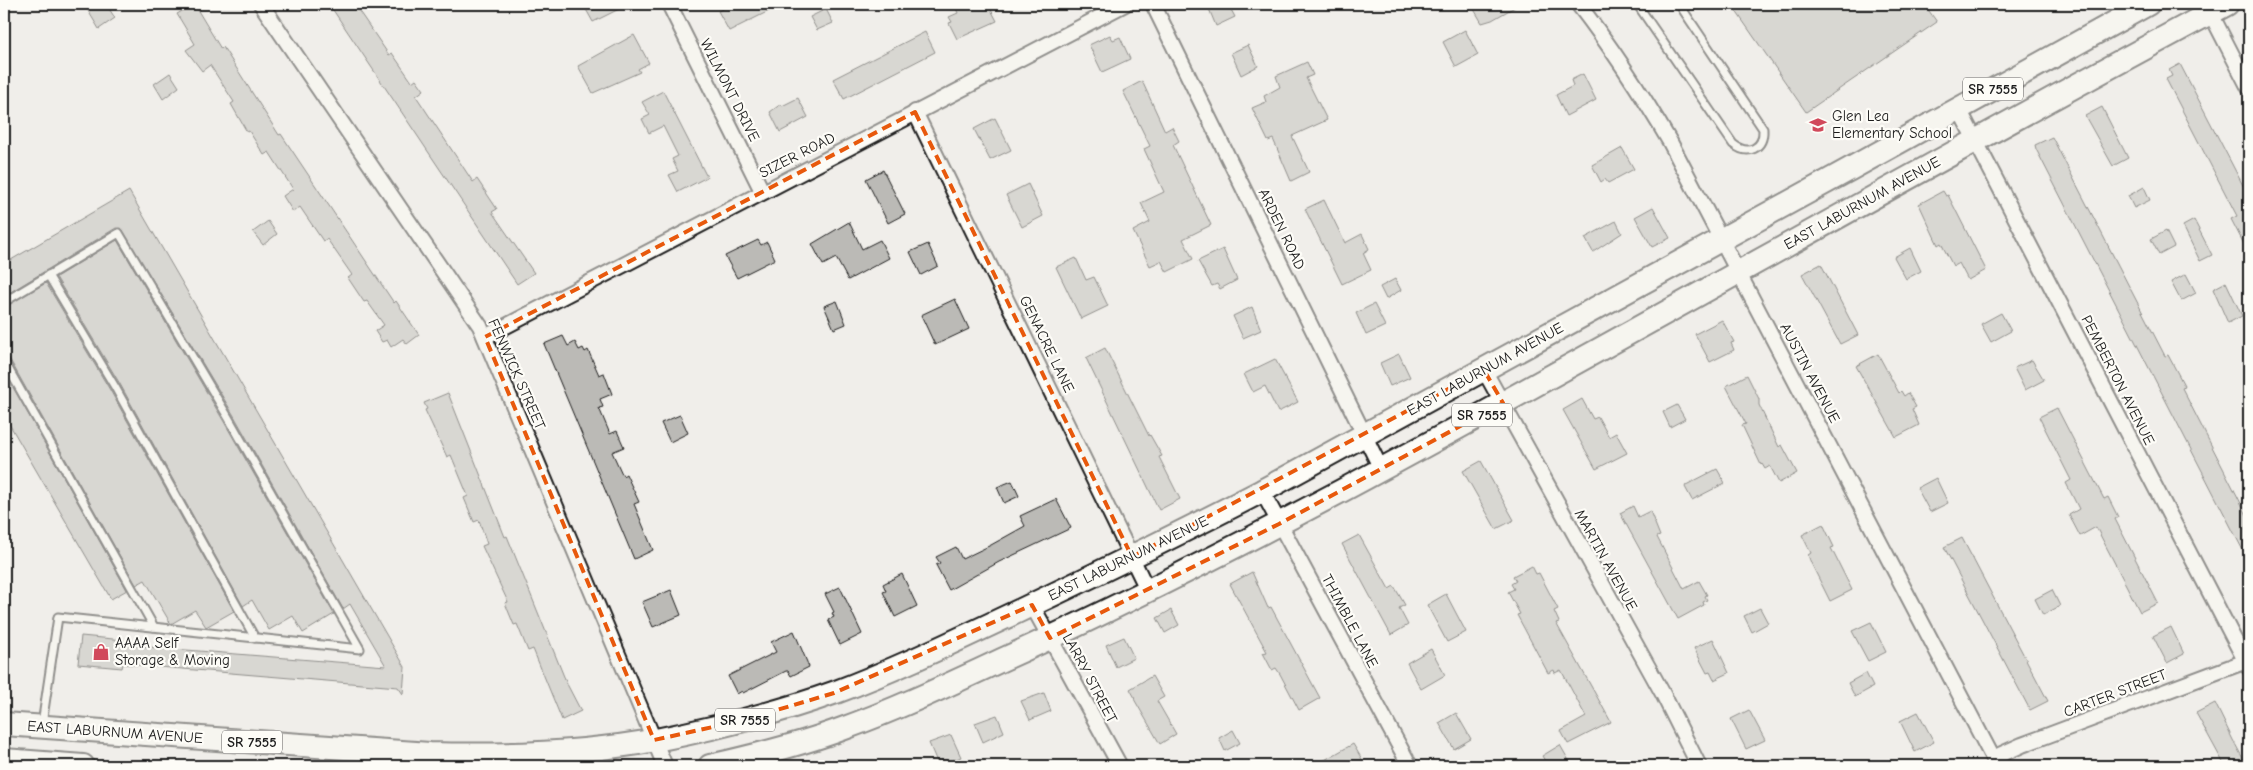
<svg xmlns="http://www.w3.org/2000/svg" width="2253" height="770" viewBox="0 0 2253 770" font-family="'Comic Neue',sans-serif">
<rect width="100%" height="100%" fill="#f0eeea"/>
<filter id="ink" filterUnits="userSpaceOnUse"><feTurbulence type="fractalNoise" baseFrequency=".02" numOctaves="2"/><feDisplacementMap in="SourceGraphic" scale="10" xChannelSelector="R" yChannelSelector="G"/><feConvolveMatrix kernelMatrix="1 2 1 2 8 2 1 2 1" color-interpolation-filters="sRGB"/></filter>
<g filter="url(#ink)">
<g fill="#bbbab6" stroke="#1c1c1c">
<polygon points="84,4 106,4 115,18 99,29"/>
<polygon points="194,4 221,49 223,47 279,135 281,134 394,303 396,301 419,335 407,344 403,339 391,347 387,340 382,342 375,331 384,325 367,301 364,302 348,278 352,275 327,239 323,241 300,207 293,212 283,196 293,189 269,152 264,155 249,131 247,132 231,104 234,102 210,65 202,71 186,50 195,44 177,14"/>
<polygon points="329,4 354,4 389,55 392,53 412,82 416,79 424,90 416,96 473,182 477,179 497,209 492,212 534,273 517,284"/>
<polygon points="583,4 629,4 593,22"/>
<polygon points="733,4 783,4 729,31 718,11"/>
<polygon points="954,4 968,4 971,8 980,4 988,4 997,21 957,39 949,23 952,22 949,17 958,13"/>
<polygon points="1207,4 1228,4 1235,17 1216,26"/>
<polygon points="1471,4 1520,4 1492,20 1482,23"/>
<polygon points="1731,4 1924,4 1937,22 1806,112"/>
<polygon points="826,9 833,23 817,30 810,17"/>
<polygon points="1465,30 1478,55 1456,67 1443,42"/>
<polygon points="925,32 935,52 844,99 833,79"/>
<polygon points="634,35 649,63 638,69 640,72 593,93 578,66"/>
<polygon points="1110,35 1113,40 1120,37 1130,59 1102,72 1089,45"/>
<polygon points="1248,45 1258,66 1241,75 1231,53"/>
<polygon points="1307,62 1313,75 1306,78 1327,120 1292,136 1309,172 1291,181 1273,139 1268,141 1252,108 1266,102 1264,96 1280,87 1276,76"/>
<polygon points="2180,64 2249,197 2249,254 2231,219 2237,216 2166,79 2172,76 2169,70"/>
<polygon points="170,73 179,87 163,99 154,84"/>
<polygon points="1583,74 1596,100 1566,116 1556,95 1573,86 1571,80"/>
<polygon points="1142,81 1165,131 1172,127 1179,141 1173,145 1211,225 1183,239 1193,259 1167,272 1161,261 1150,266 1133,231 1150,222 1141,203 1164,192 1144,149 1150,146 1123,91"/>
<polygon points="663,91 707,177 678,192 669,175 678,171 672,159 678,156 663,126 649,133 642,119 650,115 642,102"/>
<polygon points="798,98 808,117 780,132 770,112 781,104 782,106"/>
<polygon points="2102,107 2128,158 2113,166 2085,116"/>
<polygon points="995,118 1011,150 990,160 974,129"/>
<polygon points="2052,137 2165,356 2168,355 2185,387 2182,388 2249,519 2249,562 2036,149 2035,145"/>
<polygon points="1622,148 1634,169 1608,183 1605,179 1601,182 1592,165"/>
<polygon points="883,170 905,214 888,223 866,179"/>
<polygon points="1028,184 1043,216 1022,227 1006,195"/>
<polygon points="2144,187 2150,200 2134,208 2128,196"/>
<polygon points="129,191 405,667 403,694 398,687 123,664 122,668 78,664 81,636 124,640 124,645 386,666 350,604 343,609 233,414 122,229 116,228 4,296 4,264"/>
<polygon points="1943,191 1946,196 1948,195 1986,270 1968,280 1959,263 1953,266 1941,243 1938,245 1919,204"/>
<polygon points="1324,200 1345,243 1362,234 1369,249 1363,253 1371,270 1342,284 1305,209"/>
<polygon points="1653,207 1670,238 1652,247 1635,217"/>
<polygon points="2194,220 2212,255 2200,261 2183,226"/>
<polygon points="268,221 277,234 263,245 253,232"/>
<polygon points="1616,221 1622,233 1593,252 1585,238"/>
<polygon points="849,222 862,249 880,240 889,258 848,280 836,258 823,265 812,244"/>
<polygon points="2166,231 2174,247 2159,255 2151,239"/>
<polygon points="117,240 223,420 334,614 303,633 293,616 269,630 252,600 243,606 120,384 56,277"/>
<polygon points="758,240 761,245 767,242 775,259 737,278 725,256"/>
<polygon points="928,244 938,266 921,275 910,252"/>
<polygon points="1910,248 1921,271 1906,279 1894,257"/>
<polygon points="1223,249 1237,280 1220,289 1217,284 1212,286 1198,261"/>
<polygon points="1076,258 1086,280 1094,277 1108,306 1081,319 1056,267"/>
<polygon points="1821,264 1858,335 1840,344 1802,274"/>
<polygon points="2186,274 2196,293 2181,301 2171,282"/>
<polygon points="1395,279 1401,290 1386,299 1380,287"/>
<polygon points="2226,282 2242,316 2228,323 2213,289"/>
<polygon points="46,283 110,390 234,611 206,627 195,610 171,624 145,580 136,585 9,358 4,356 4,307"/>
<polygon points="955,299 969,329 935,345 921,315"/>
<polygon points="837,301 846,324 834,329 824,306"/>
<polygon points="1374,304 1385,326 1366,335 1356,313"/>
<polygon points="1252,307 1261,330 1243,338 1233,316"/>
<polygon points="2001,313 2011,331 1991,342 1981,324"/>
<polygon points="1722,320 1734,342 1731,343 1734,350 1710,362 1695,334"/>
<polygon points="563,336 568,346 575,342 579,350 583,348 585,352 588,350 599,375 604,373 612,394 600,399 603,407 599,408 610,434 617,431 624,447 612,452 623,476 626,474 639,502 634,504 653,550 634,559 544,344"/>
<polygon points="1105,348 1149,436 1150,435 1162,456 1159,457 1180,499 1159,510 1086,358"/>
<polygon points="1399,354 1410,377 1390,386 1380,363"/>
<polygon points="1878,354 1899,393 1901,391 1904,396 1908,393 1916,407 1912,409 1919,425 1896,437 1856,366"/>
<polygon points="1275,359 1298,402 1278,412 1265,386 1253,392 1244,374"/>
<polygon points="2032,360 2044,380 2025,390 2014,368"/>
<polygon points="4,371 127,590 111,599 4,415"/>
<polygon points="1747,375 1759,399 1759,405 1779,447 1782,445 1797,473 1779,483 1770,466 1765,469 1762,464 1761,465 1742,425 1746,424 1726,386"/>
<polygon points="448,393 505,537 507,536 567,684 581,711 562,720 533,649 528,651 517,624 514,625 505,603 508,602 482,546 487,544 479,520 474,522 464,498 468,496 451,455 447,457 425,410 427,409 424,403"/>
<polygon points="1582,399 1593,419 1598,417 1609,437 1616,433 1627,453 1596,469 1563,410"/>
<polygon points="1677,405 1685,419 1670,427 1663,412"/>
<polygon points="2057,408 2104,499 2108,497 2118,517 2115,519 2158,603 2140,612 2096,527 2080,536 2069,515 2079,509 2066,483 2071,480 2039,417"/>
<polygon points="680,415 688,433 670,442 661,423"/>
<polygon points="1481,461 1514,520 1496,529 1463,471"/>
<polygon points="1717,469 1725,483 1692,500 1685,487 1686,485"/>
<polygon points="1936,478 1948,503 1930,512 1917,488"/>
<polygon points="1012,481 1019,496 1004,503 997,487"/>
<polygon points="1056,499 1071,528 999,562 949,590 936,565 940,563 936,557 956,547 962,559 991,545 1025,526 1020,516"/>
<polygon points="1633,506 1638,517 1650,511 1660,536 1657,537 1684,589 1699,581 1707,595 1705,596 1707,600 1703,602 1704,605 1678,619 1620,513"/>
<polygon points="1823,524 1834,547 1831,548 1852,590 1830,601 1811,563 1808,555 1811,553 1802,535"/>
<polygon points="1359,535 1389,589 1394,586 1405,605 1399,608 1408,625 1391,635 1342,544"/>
<polygon points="1962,538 2048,701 2030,710 1944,547"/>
<polygon points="1532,566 1536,574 1539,573 1558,609 1554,611 1559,622 1556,623 1611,722 1568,744 1561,731 1586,717 1561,670 1555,673 1554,670 1548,673 1517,615 1520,614 1508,592 1514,589 1511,584 1516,581 1513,576"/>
<polygon points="1252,572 1268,608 1271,607 1320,698 1299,710 1280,674 1276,668 1272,670 1263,653 1267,652 1230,584"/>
<polygon points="902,574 917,606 895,617 883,592 886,591 883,584"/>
<polygon points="840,587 862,634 840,645 828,620 834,617 832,613 834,612 825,594"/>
<polygon points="671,590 681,615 653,627 642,602"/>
<polygon points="2052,590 2060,606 2043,615 2035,599"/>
<polygon points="1446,594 1466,632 1447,642 1427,605"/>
<polygon points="1760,608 1768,623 1752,632 1744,616"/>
<polygon points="1171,610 1179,625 1165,633 1157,618"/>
<polygon points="1871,622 1886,652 1868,661 1852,631"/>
<polygon points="2171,627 2184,654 2167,663 2153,636"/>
<polygon points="794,631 809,667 791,676 788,671 786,671 743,693 742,691 737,694 728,676 776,652 771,642"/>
<polygon points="1124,637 1134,658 1116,667 1106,645"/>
<polygon points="1713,639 1729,673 1714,680 1710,672 1707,673 1694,648"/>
<polygon points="1431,649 1445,675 1421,689 1407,663"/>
<polygon points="1866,673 1873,687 1855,697 1848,683"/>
<polygon points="1152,676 1164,697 1157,701 1176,734 1160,744 1134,699 1135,698 1130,689"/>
<polygon points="1044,693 1051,711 1030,720 1021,701"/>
<polygon points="2215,703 2233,740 2247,766 2225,766 2196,713"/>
<polygon points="1749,710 1765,740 1746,749 1731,719"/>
<polygon points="1918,712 1934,742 1915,752 1900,721"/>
<polygon points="1456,713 1471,739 1454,749 1439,723"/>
<polygon points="997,715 1004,732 983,742 975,723"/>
<polygon points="1233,730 1240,743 1225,751 1219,738"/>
<polygon points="951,735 961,757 947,763 946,760 937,762 929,743"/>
<polygon points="1353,744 1366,766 1314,766"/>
<polygon points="1560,745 1572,766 1548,766 1542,756"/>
</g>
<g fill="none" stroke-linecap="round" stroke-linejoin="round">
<g stroke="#1c1c1c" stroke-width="11">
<g id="lane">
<path d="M1637,4L1733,144C1748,156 1764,149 1763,129L1679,4"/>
<polyline points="48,275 115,387 255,638"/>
<polyline points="4,302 119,233 228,417 360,649 58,617 42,724"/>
<polyline points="4,361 154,627"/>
</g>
</g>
<g stroke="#1c1c1c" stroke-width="18">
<g id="street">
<polyline points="261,4 480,326 665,766"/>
<polyline points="669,4 762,191"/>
<polyline points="1153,4 1381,469"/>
<path d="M1578,4C1612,48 1642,94 1670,142L1997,766"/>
<polyline points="2207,6 2249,88"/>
<polyline points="1958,107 2249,668"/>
<polyline points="915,112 1148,591"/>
<polyline points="485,337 1125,4"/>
<polyline points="1484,370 1663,694 1699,766"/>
<polyline points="1262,491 1410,766"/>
<polyline points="1032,605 1120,766"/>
<polyline points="1993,758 2022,745 2249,660"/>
</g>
</g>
<g stroke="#1c1c1c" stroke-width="26">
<g id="primary">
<path d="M4,724L430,754C506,756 581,754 656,740C716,728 778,713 836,692C900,668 961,638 1023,609C1103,571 1183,532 1262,491L1850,169L2148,4"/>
<polyline points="4,760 83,766"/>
<path d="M710,766C754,756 799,745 842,729C898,709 952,683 1006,658C1121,606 1232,549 1343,490C1639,331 1930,162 2227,4"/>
</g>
</g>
<use href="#lane" stroke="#fdfcf7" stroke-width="7"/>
<use href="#street" stroke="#fdfcf7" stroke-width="14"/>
<use href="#primary" stroke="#fdfcf7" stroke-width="22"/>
</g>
</g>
<path d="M0 0H2253V770H0ZM915,112L1132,557L1484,370L1503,403L1279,524L1050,638L1032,605L834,693L740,721L654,740L485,337Z" fill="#f0eeea" fill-opacity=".55" fill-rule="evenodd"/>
<path fill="none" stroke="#e8590c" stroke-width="4" stroke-dasharray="10 6" stroke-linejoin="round" d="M915,112L1132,557L1484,370L1503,403L1279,524L1050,638L1032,605L834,693L740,721L654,740L485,337Z"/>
<defs>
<g id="school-bare" transform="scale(1.35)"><path d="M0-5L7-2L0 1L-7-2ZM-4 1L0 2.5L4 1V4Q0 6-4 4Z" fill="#d1495b" stroke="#fdfcf7" stroke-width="2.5" paint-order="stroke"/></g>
<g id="shop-bare" transform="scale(1.35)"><path d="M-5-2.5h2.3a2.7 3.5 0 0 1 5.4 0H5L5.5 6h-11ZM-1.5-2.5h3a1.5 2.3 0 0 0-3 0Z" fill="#d1495b" stroke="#fdfcf7" stroke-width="2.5" paint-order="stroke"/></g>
</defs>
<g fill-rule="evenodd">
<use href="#school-bare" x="1818" y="125"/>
<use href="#shop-bare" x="101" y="652"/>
</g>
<g text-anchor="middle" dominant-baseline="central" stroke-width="4.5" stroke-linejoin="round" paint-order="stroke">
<g fill="#fdfcf7" stroke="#605f5e" stroke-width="1">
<rect x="1963" y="77.5" width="60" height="23" rx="4"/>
<rect x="1452" y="403.5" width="60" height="23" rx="4"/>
<rect x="715" y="708.5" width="60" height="23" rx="4"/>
<rect x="222" y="730.5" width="60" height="23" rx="4"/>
</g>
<g font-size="14" font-weight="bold" fill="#1c1c1c">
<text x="1993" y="89">SR 7555</text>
<text x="1482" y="415">SR 7555</text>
<text x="745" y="720">SR 7555</text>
<text x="252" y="742">SR 7555</text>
</g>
<g font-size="15" fill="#1c1c1c" stroke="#fdfcf7">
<text transform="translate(730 90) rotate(63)">WILMONT DRIVE</text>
<text transform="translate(797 155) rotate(-27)">SIZER ROAD</text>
<text transform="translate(1862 203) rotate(-29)">EAST LABURNUM AVENUE</text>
<text transform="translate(1282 229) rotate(64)">ARDEN ROAD</text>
<text transform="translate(1047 344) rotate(64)">GENACRE LANE</text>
<text transform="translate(1485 369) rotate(-29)">EAST LABURNUM AVENUE</text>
<text transform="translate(1810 373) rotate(62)">AUSTIN AVENUE</text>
<text transform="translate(517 374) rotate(66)">FENWICK STREET</text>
<text transform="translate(2118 380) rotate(63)">PEMBERTON AVENUE</text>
<text transform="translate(1128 558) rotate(-26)">EAST LABURNUM AVENUE</text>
<text transform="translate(1606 560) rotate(61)">MARTIN AVENUE</text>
<text transform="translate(1350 621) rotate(62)">THIMBLE LANE</text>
<text transform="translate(1090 678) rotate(62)">LARRY STREET</text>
<text transform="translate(2115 693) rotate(-21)">CARTER STREET</text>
<text transform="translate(115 732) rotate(4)">EAST LABURNUM AVENUE</text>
</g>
<g font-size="15" fill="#1c1c1c" stroke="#fdfcf7" text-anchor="start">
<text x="1832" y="116">Glen Lea<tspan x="1832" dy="17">Elementary School</tspan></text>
<text x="115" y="643">AAAA Self<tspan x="115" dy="17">Storage &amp; Moving</tspan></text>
</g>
</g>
<rect width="2253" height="770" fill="none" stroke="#fdfcf7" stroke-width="20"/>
<rect x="10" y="10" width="2233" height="750" fill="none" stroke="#1c1c1c" stroke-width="2" filter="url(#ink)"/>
</svg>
